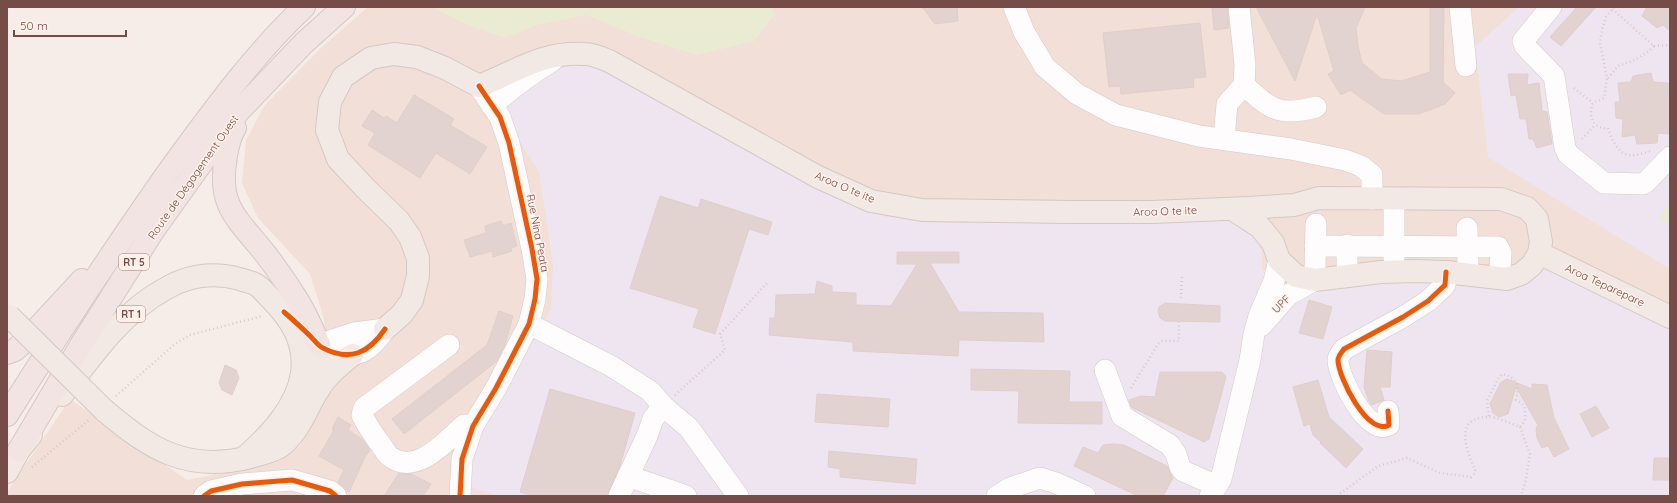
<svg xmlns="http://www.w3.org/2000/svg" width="1677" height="503" viewBox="0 0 1677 503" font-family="Quicksand,sans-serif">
<rect width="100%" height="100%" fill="#f7ede8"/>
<polygon fill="#f2dfd7" points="368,7 1670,7 1670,496 7,496 7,492 70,399 187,480 253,467 299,447 329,394 324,319 310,274 258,218 242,183 246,140 265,105 322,47"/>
<g fill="#efe5f1">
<polygon points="1519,7 1670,7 1670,269 1488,157 1475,47"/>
<polygon points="579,57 851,203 886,217 947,223 1230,216 1255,234 1262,254 1262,270 1305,288 1450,278 1544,261 1670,324 1670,496 499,496 467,486 478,433 529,346 540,333 551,308 553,265 539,172 498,106 542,73"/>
</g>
<g fill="#e9ebd3">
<polygon points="432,7 771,7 775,14 754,41 697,55 637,36 586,15 537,25 505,38 466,24"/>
<polygon points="1670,203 1670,227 1658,217"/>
</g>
<g fill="#e3d3d0" stroke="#e0ceca">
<polygon points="922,7 957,7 958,21 935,24"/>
<polygon points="1212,7 1227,7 1229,28 1214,30"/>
<polygon points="1256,7 1365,7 1356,28 1358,46 1362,63 1382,79 1401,81 1430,72 1430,7 1444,7 1443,82 1455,93 1445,104 1419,114 1384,114 1350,90 1341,95 1328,74 1334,71 1317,14 1295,81"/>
<polygon points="1577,7 1596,7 1561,46 1550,37"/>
<polygon points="1647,7 1670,7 1670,31 1663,25 1657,28 1642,16"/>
<polygon points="1200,23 1206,77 1193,78 1194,87 1121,94 1120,86 1109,87 1103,33"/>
<polygon points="1651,73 1653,82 1668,83 1670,93 1670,134 1658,133 1657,143 1637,144 1635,135 1622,137 1623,119 1616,118 1615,102 1620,102 1618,83 1631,82 1633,76"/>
<polygon points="1508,74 1528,74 1527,85 1539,83 1542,111 1547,112 1552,144 1537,148 1533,139 1529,139 1526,118 1526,119 1520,119 1516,95 1511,96"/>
<polygon points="414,95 454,119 450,125 487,147 470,174 436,153 420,178 368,145 375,133 362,126 372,110 384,118 386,116 397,123"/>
<polygon points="660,196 698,208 701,199 772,222 768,235 749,229 715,334 693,327 699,309 630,288"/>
<polygon points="501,221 503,226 511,223 517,246 511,248 512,251 493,257 492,251 470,257 464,240 486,233 485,226"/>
<polygon points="897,252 959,252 959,263 930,263 959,312 1043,313 1044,342 959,340 958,356 853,351 853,342 769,335 770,318 775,318 776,295 815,294 817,281 832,286 832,292 856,293 856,305 891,306 917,264 897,264"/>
<polygon points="1309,300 1332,307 1323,339 1299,333"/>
<polygon points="1165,303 1220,306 1220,322 1165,321 1160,318 1158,311 1159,307"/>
<polygon points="499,311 513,316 505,344 497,361 404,434 392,419 487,345"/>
<polygon points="1367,350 1392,352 1390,387 1380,387 1384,400 1372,405 1369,401 1364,387"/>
<polygon points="225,365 236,370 239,378 232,395 222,390 219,383"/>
<polygon points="971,369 1070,371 1069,402 1102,402 1102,424 1018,423 1019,391 971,390"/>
<polygon points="1160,372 1222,372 1226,377 1209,439 1204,442 1131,407 1129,400 1141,396 1155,397"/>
<polygon points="1507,379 1532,389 1532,384 1547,385 1554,418 1569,449 1554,457 1548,446 1542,448 1537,438 1536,428 1538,425 1516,387 1508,414 1499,417 1493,413 1490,404 1501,382"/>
<polygon points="1318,380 1329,417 1363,449 1346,468 1320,443 1321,442 1313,435 1310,424 1304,426 1293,387"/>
<polygon points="550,389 635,413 620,466 607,496 533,496 520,492"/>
<polygon points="817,394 890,399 888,427 815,422"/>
<polygon points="1596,406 1609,428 1592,437 1580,414"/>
<polygon points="338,417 351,425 348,430 362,439 370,450 365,457 349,492 338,482 344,470 319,456 334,430 332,429"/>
<polygon points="1113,444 1124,445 1167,466 1173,478 1163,496 1138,496 1074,466 1083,447 1098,453 1103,445"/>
<polygon points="829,451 917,459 915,484 840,477 840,469 828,467"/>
<polygon points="1654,458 1670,458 1670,480 1653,480"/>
<polygon points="399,473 411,474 431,484 423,496 384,496"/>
</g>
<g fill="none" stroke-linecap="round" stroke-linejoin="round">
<g stroke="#d5c9c6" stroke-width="22">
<g id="minor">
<polyline points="1014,7 1024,32 1045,67 1077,94 1116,115 1199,136 1291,149 1345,160 1361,166 1372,175 1372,199"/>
<polyline points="1460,7 1466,66"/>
<polyline points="1551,7 1523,41 1525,46 1554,76 1565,148 1568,154 1604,183 1643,184 1647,181 1670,157"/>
<path d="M1244,85C1270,109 1279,117 1316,107"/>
<path d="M492,106C511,88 531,74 552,61"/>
<polyline points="1224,139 1227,104 1244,85 1245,65 1239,7"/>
<polyline points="1467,228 1468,265"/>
<polyline points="1347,245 1347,264"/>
<polyline points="1315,246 1498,247 1501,253 1500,268"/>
<polyline points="1394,259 1394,199"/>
<polyline points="1315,269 1316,224"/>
<polyline points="529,324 611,366 650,391 663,406 689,428 738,496"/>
<polyline points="1262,325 1288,295 1315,280"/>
<path d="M309,334C313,338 317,345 322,348C325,350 330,350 334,352C358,360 372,349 385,329"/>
<path d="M449,345L364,408L362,415C366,424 372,432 378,441C382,445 385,452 389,456C416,477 446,441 464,425L473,426"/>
<polyline points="312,347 354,333 385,329"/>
<polyline points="1105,370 1122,416 1170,445 1176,454 1180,467 1183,471 1217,486"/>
<path d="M1388,411L1389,425C1368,437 1338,377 1338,360C1338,356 1342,352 1344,349L1403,317L1428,301L1445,285L1446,272"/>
<polyline points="628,476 686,496"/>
<polyline points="204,496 211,491 242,484 292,480 330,491 336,496"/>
<polyline points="460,496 462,459 473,426 496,388 529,324 535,299 537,279 532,249 509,143 500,117 479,86"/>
<polyline points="619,496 647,436 653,419 663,406"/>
<polyline points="997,496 1010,488 1040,478 1056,483 1085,496"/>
<polyline points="1210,496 1221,479 1250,360 1254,334 1259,316 1274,281 1279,260"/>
</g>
</g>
<g stroke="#d5c7c5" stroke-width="24">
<g id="major">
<polyline points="1539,253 1670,317"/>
<path d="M385,329L402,314L412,300L418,276V258L410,237L399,221L366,189L338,159L327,130L330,102L343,77L371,58L394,54L417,57L445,68L479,86C517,71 543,51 585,54C593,54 602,58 609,61L818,177L871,201L922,210L1070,212H1153L1248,208L1294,205L1319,198L1501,199L1527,208L1537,219L1541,242L1539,253L1532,265L1521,274L1507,279L1446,272L1415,271L1381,272L1315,280L1296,276L1279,260L1273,243L1260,227L1232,209"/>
<polyline points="319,345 320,359 319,389"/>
<path d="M62,395C92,356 121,313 165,289C188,275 214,272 240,279C245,281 251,282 255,284C261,287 266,294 270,298C291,319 306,342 302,373C297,408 268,437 243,459"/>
<path d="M104,410C150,449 187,473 250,457C260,454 273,452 281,446C299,432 307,408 318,390C326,376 340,365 352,355"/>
<polyline points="7,472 19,450 31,435"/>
</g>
</g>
<g stroke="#d5c7c5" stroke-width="24">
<g id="highway">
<path d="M235,128C229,137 228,145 226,156C218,201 232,214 259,246C271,260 281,275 291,290C304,309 311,324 319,345"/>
<polyline points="7,353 15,350 32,334 82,280"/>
<path d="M7,415C60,331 114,249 171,168C212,112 253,55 304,7"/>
<polyline points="19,450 81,345 153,231 238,112 304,43 344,7"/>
</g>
</g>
<g stroke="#d7cbc9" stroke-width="2.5" stroke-dasharray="1 3" stroke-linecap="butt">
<path d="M1614,7L1606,17L1602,30L1600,43L1607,78L1604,98L1593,103C1588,116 1592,129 1608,128C1611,138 1617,153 1629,155C1635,157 1645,152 1651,151"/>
<polyline points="1654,46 1670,45"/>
<polyline points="1608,78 1618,66 1635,60 1649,51 1654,46 1610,7"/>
<polyline points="1574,88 1593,103"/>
<polyline points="1582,139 1595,125"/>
<polyline points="1181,298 1182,274"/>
<polyline points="1131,388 1158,344 1162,341 1179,341 1179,322"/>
<polyline points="675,395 725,350 720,334 768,282"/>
<polyline points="116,396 175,344 190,335 262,316"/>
<path d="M1489,416L1487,401L1498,379L1502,374C1518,378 1519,386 1516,400C1527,405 1525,410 1525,421L1520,427"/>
<polyline points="1520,427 1530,454 1526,479 1521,496"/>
<polyline points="32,467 90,419"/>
<path d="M1337,496L1378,466L1407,458L1440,473L1471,477L1474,474L1475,470C1467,451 1453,418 1487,417C1495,416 1512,424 1520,427"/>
</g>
<use href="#minor" stroke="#fefcfc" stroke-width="21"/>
<use href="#major" stroke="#f2e9e4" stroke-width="22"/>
<use href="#highway" stroke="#f1e4e3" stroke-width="22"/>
<g stroke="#d5c7c5" stroke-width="24" stroke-linecap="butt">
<polyline id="major-bridge" points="9,316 104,410"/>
</g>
<use href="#major-bridge" stroke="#f2e9e4" stroke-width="22"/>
<g stroke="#fff1e9" stroke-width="8">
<g id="cycleway">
<path d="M284,312C292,319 300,326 307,333C312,337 317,345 323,348C350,362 369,353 385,329"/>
<path d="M1388,411L1389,425C1368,437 1338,377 1338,360C1338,356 1342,352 1344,349L1403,317L1428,301L1445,285L1446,272"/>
<polyline points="204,496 211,491 242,484 292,480 330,491 336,496"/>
<polyline points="460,496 462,459 473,426 496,388 529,324 535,299 537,279 532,249 509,143 500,117 479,86"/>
</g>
</g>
<use href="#cycleway" stroke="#e8590c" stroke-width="5"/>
</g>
<g text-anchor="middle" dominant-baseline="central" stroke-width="3" stroke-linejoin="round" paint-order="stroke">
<g fill="#fff1e9" stroke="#9e7e78" stroke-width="1">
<rect x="119" y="254" width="30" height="16" rx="3"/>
<rect x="117" y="306" width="28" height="16" rx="3"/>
</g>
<g font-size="10" font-weight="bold" fill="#754c48">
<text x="134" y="262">RT 5</text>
<text x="131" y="314">RT 1</text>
</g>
<g font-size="11" fill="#754c48" stroke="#fff1e9">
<text transform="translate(193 177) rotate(-55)">Route de Dégagement Ouest</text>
<text transform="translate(845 187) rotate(23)">Aroa O te ite</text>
<text transform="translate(1165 211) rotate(-2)">Aroa O te ite</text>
<text transform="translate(538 233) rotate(79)">Rue Nina Peata</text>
<text transform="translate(1605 285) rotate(25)">Aroa Teparepare</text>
<text transform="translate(1281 304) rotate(-45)">UPF</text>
</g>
</g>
<rect width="1677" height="503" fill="none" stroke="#754c48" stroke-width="16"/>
<path d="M14 30v6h112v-6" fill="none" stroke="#754c48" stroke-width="2"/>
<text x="20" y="30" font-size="12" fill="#754c48" stroke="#fff1e9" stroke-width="3" paint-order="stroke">50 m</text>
</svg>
